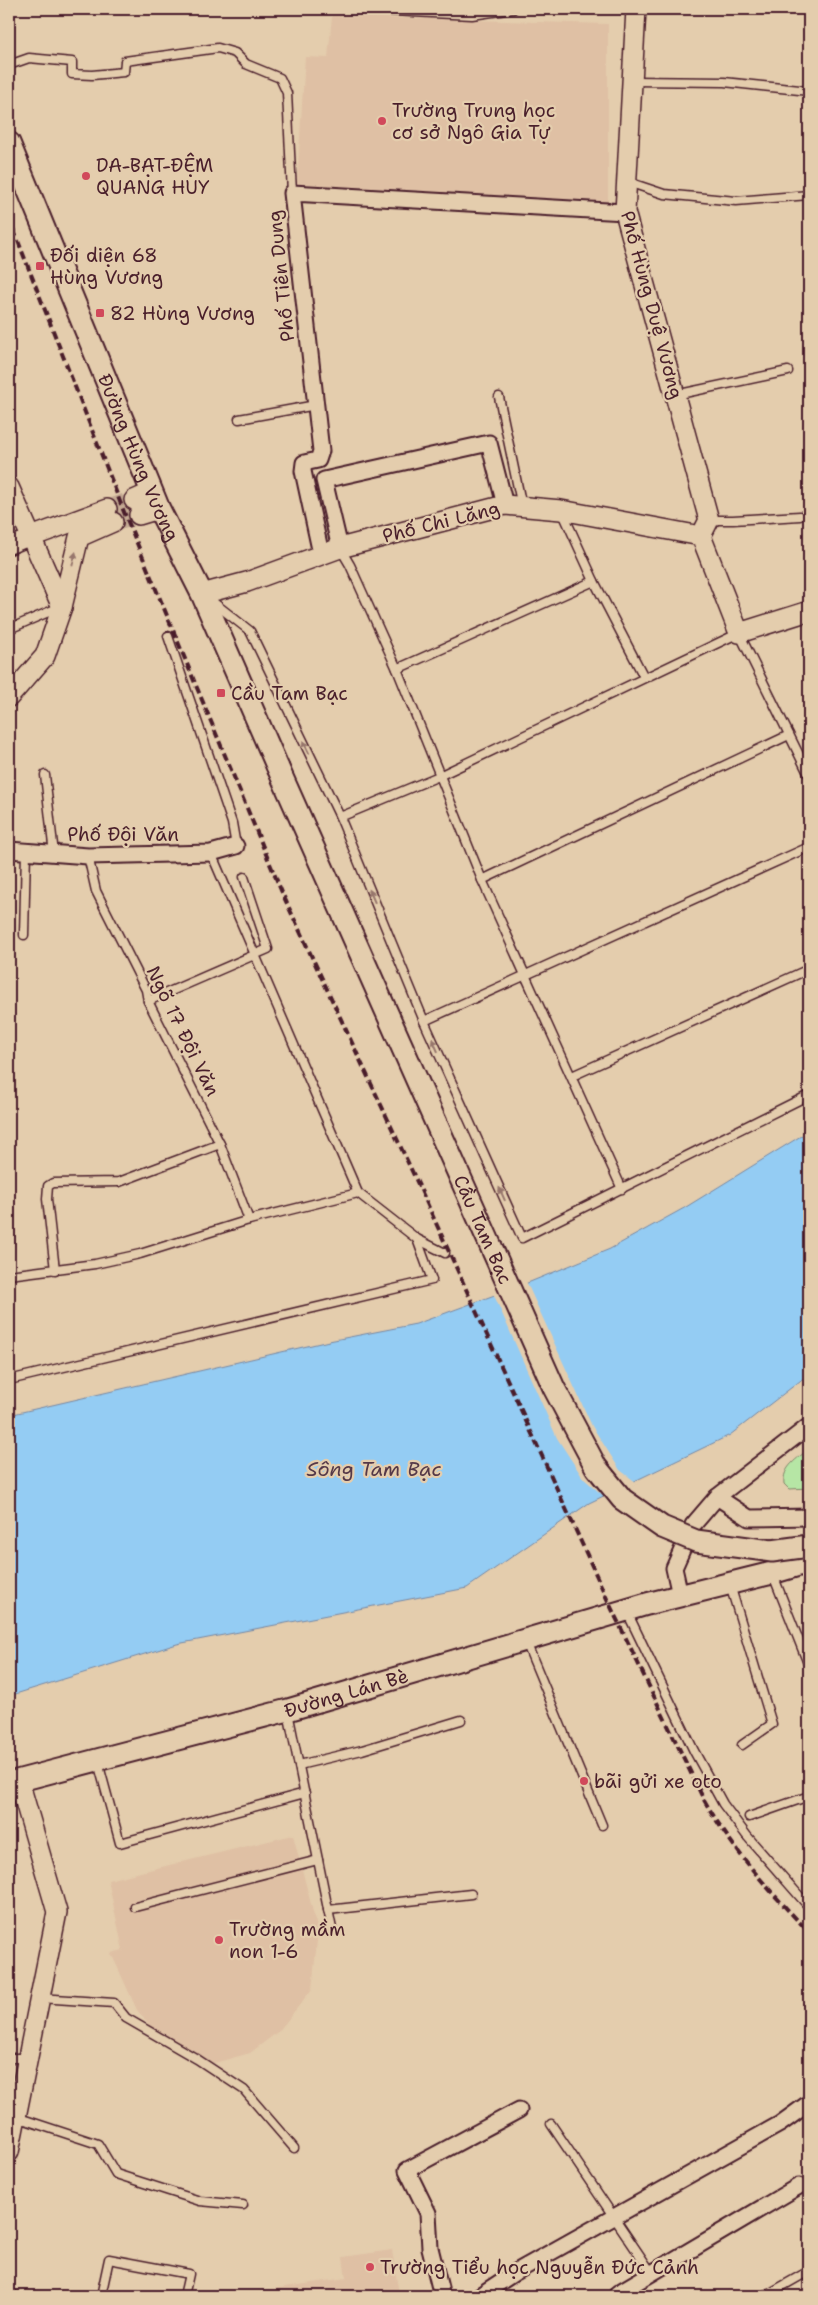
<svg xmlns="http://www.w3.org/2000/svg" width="818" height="2305" viewBox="0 0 818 2305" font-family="'Shantell Sans',sans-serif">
<rect width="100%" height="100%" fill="#e4cdad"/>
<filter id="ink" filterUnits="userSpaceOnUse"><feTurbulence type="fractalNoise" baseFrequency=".02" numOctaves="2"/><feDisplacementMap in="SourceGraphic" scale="10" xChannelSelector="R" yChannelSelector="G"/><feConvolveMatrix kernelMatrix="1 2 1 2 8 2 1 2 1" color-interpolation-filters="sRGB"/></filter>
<g filter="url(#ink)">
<g fill="#dfc0a4">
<polygon points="332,16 608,24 608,208 297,184 305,57 328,58"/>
<polygon points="293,1835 318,1931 312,1989 279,2031 250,2053 211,2064 156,2033 137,2010 111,1953 123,1950 108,1880"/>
<polygon points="392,2250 399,2294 430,2290 431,2296 225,2296 346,2278 343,2257"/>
</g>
<path fill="#b6e6a5" stroke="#808268" d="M809,1449V1488L789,1489L784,1484C782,1467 797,1459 809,1449Z"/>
<polygon fill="#94ccf3" stroke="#7687a3" points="809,1131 809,1374 730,1435 589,1503 467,1588 177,1644 9,1696 9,1415 329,1341 416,1324 530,1282 610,1249 686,1207"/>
<polygon fill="#e4cdad" points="526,1281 592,1426 620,1470 637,1483 606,1498 583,1478 557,1438 493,1293"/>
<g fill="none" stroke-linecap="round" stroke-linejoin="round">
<g stroke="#c5aa93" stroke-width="19" stroke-dasharray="19 9" stroke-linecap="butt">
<polyline points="107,509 134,500"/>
<polyline points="113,522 139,515"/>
</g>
<g stroke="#4a1f2b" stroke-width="11">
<g id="service">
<polyline points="351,9 472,15 513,9"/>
<polyline points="9,65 29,58 72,62 72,74 92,75 124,72 125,61 218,48 235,53 246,64 280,78 287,93 292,193"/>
<polyline points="632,81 724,82 809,91"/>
<polyline points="628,182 664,194 736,201 809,195"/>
<polyline points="675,395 788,371"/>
<polyline points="499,397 522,507"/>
<polyline points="239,419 316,405"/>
<polyline points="562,511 594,581 644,677"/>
<polyline points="709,520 733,520 800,516"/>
<polyline points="340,548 350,565 397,669 482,880 622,1189"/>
<polyline points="213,602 250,631 340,817 424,1021 522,1238 809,1095"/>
<polyline points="9,629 60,607"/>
<polyline points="168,636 232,823 236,846"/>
<polyline points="397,669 594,581"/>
<polyline points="45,775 54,854"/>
<polyline points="340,817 439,776 739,633 809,775"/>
<polyline points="211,853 358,1193"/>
<polyline points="88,856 96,891 146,990 148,1001 220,1144 249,1220"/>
<polyline points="482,880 789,735"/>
<polyline points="24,935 26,851"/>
<polyline points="148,1001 268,949 244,877"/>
<polyline points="424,1021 809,847"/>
<polyline points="572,1076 809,969"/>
<polyline points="55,1270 47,1199 48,1186 53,1183 119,1182 220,1144"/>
<polyline points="9,1275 95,1264 140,1254 249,1220 358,1193 417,1239 445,1253"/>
<polyline points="9,1380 432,1280 417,1239"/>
<polyline points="773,1575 809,1666"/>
<polyline points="730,1585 772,1724 742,1745"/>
<polyline points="627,1612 694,1751 723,1804 747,1836 809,1907"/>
<polyline points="526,1642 602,1825"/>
<polyline points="288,1712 332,1929"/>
<polyline points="98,1762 120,1843 305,1793"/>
<polyline points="299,1765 362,1750 461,1720"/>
<polyline points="749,1817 809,1796"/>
<polyline points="135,1907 318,1860"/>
<polyline points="328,1910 471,1894"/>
<polyline points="40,1998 114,2003 126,2018 197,2059 244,2090 294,2148"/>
<polyline points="9,2058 28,2058"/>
<polyline points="9,2092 21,2091"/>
<polyline points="16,2117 98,2144 116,2174 200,2201 243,2205"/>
<polyline points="551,2124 651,2272"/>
<polyline points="9,2295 17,2296"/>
<polyline points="101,2296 109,2259 189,2274 184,2296"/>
<polyline points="765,2296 809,2271"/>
</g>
</g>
<g stroke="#4a1f2b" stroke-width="19">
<g id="minor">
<polyline points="9,546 31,537"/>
<polyline points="340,548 324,480 489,443 505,505"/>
<polyline points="321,554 303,471 304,463 318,460 321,451 292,193 625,212"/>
<polyline points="9,850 88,856 211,853 236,846"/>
<polyline points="717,1497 749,1518 809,1517"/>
<polyline points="680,1595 674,1568 693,1525 717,1497 809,1426"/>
<polyline points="442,2296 430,2248 428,2213 407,2170 519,2110"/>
<polyline points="479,2296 514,2273 780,2124 809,2103"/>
<polyline points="619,2296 618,2293 799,2186"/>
</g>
</g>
<g stroke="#4a1f2b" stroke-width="22">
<g id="tertiary">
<polyline points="636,9 625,212 709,520 701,536"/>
<polyline points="9,487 62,607"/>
<polyline points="134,500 152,492"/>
<polyline points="139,515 159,509"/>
<polyline points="31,537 107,509"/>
<polyline points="202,594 247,582 340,548 505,505 561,510 701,536 739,633 809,611"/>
<polyline points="9,697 45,656 62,607 79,537 113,522"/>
<polyline points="9,2152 57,1912 19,1781"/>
</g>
</g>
<g stroke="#4a1f2b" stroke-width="25">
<g id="secondary">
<path id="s1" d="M9,143L159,509L202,594L278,768"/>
<path id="s2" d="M9,1783L288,1710L647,1604L772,1573L809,1562"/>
</g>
</g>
<use href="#service" stroke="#e4cdad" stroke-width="8"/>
<use href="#minor" stroke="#e4cdad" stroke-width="15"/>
<use href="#tertiary" stroke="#e4cdad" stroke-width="19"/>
<use href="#secondary" stroke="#e4cdad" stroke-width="21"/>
<path stroke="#4a1f2b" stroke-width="4" stroke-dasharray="8 4" stroke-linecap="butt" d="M9,218L124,512L283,895L425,1199L608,1601L703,1798C731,1848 769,1891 809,1932"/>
<g stroke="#4a1f2b" stroke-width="25" stroke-linecap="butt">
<g id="secondary-bridge">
<path id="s3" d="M278,768L554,1388L596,1467L622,1499L662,1527L696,1541L772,1551L809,1546"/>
</g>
</g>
<use href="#secondary-bridge" stroke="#e4cdad" stroke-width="21"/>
</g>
<defs><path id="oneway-solid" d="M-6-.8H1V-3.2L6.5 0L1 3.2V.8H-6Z" transform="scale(1.25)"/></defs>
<g fill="#97766c">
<use href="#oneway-solid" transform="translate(74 559) rotate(-76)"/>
<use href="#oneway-solid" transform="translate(306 747) rotate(-116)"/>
<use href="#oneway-solid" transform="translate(372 896) rotate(-113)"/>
<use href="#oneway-solid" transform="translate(435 1045) rotate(-114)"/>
<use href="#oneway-solid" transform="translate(502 1194) rotate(-114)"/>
</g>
</g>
<g fill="#d1495b" stroke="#e4cdad" stroke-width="2">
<circle cx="382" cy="121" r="5"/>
<circle cx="86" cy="176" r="5"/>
<rect x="35" y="261" width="10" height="10" rx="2.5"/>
<rect x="95" y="308" width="10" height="10" rx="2.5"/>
<rect x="216" y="688" width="10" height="10" rx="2.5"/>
<circle cx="584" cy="1781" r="5"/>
<circle cx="219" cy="1940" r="5"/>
<circle cx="370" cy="2267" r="5"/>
</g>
<g text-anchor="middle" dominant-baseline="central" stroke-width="4.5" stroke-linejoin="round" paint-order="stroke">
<g font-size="19" fill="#4a1f2b" stroke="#e4cdad" text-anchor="start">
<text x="392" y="110">Trường Trung học<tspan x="392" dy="22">cơ sở Ngô Gia Tự</tspan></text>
<text x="96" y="165">DA-BẠT-ĐỆM<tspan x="96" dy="22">QUANG HUY</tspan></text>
<text x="50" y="255">Đối diện 68<tspan x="50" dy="22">Hùng Vương</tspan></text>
<text x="110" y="313">82 Hùng Vương</text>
<text x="231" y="693">Cầu Tam Bạc</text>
<text x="594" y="1781">bãi gửi xe oto</text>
<text x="229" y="1929">Trường mầm<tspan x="229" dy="22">non 1-6</tspan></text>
<text x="380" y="2267">Trường Tiểu học Nguyễn Đức Cảnh</text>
</g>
<g font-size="19" fill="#4a1f2b" stroke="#e4cdad">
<text transform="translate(281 276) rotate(-96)">Phố Tiên Dung</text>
<text transform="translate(652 305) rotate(75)">Phố Hùng Duệ Vương</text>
<text stroke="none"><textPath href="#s1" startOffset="340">Đường Hùng Vương</textPath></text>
<text transform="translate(441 522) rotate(-14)">Phố Chi Lăng</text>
<text x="123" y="834">Phố Đội Văn</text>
<text transform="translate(183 1031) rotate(64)">Ngõ 17 Đội Văn</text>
<text stroke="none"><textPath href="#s3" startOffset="505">Cầu Tam Bạc</textPath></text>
<text stroke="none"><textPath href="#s2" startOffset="349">Đường Lán Bè</textPath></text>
</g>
<g font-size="20" font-style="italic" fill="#553949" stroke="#e4cdad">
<text x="374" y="1469">Sông Tam Bạc</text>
</g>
</g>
<rect width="818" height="2305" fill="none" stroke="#e4cdad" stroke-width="30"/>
<rect x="15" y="15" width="788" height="2275" fill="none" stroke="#4a1f2b" stroke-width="2" filter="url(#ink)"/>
</svg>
